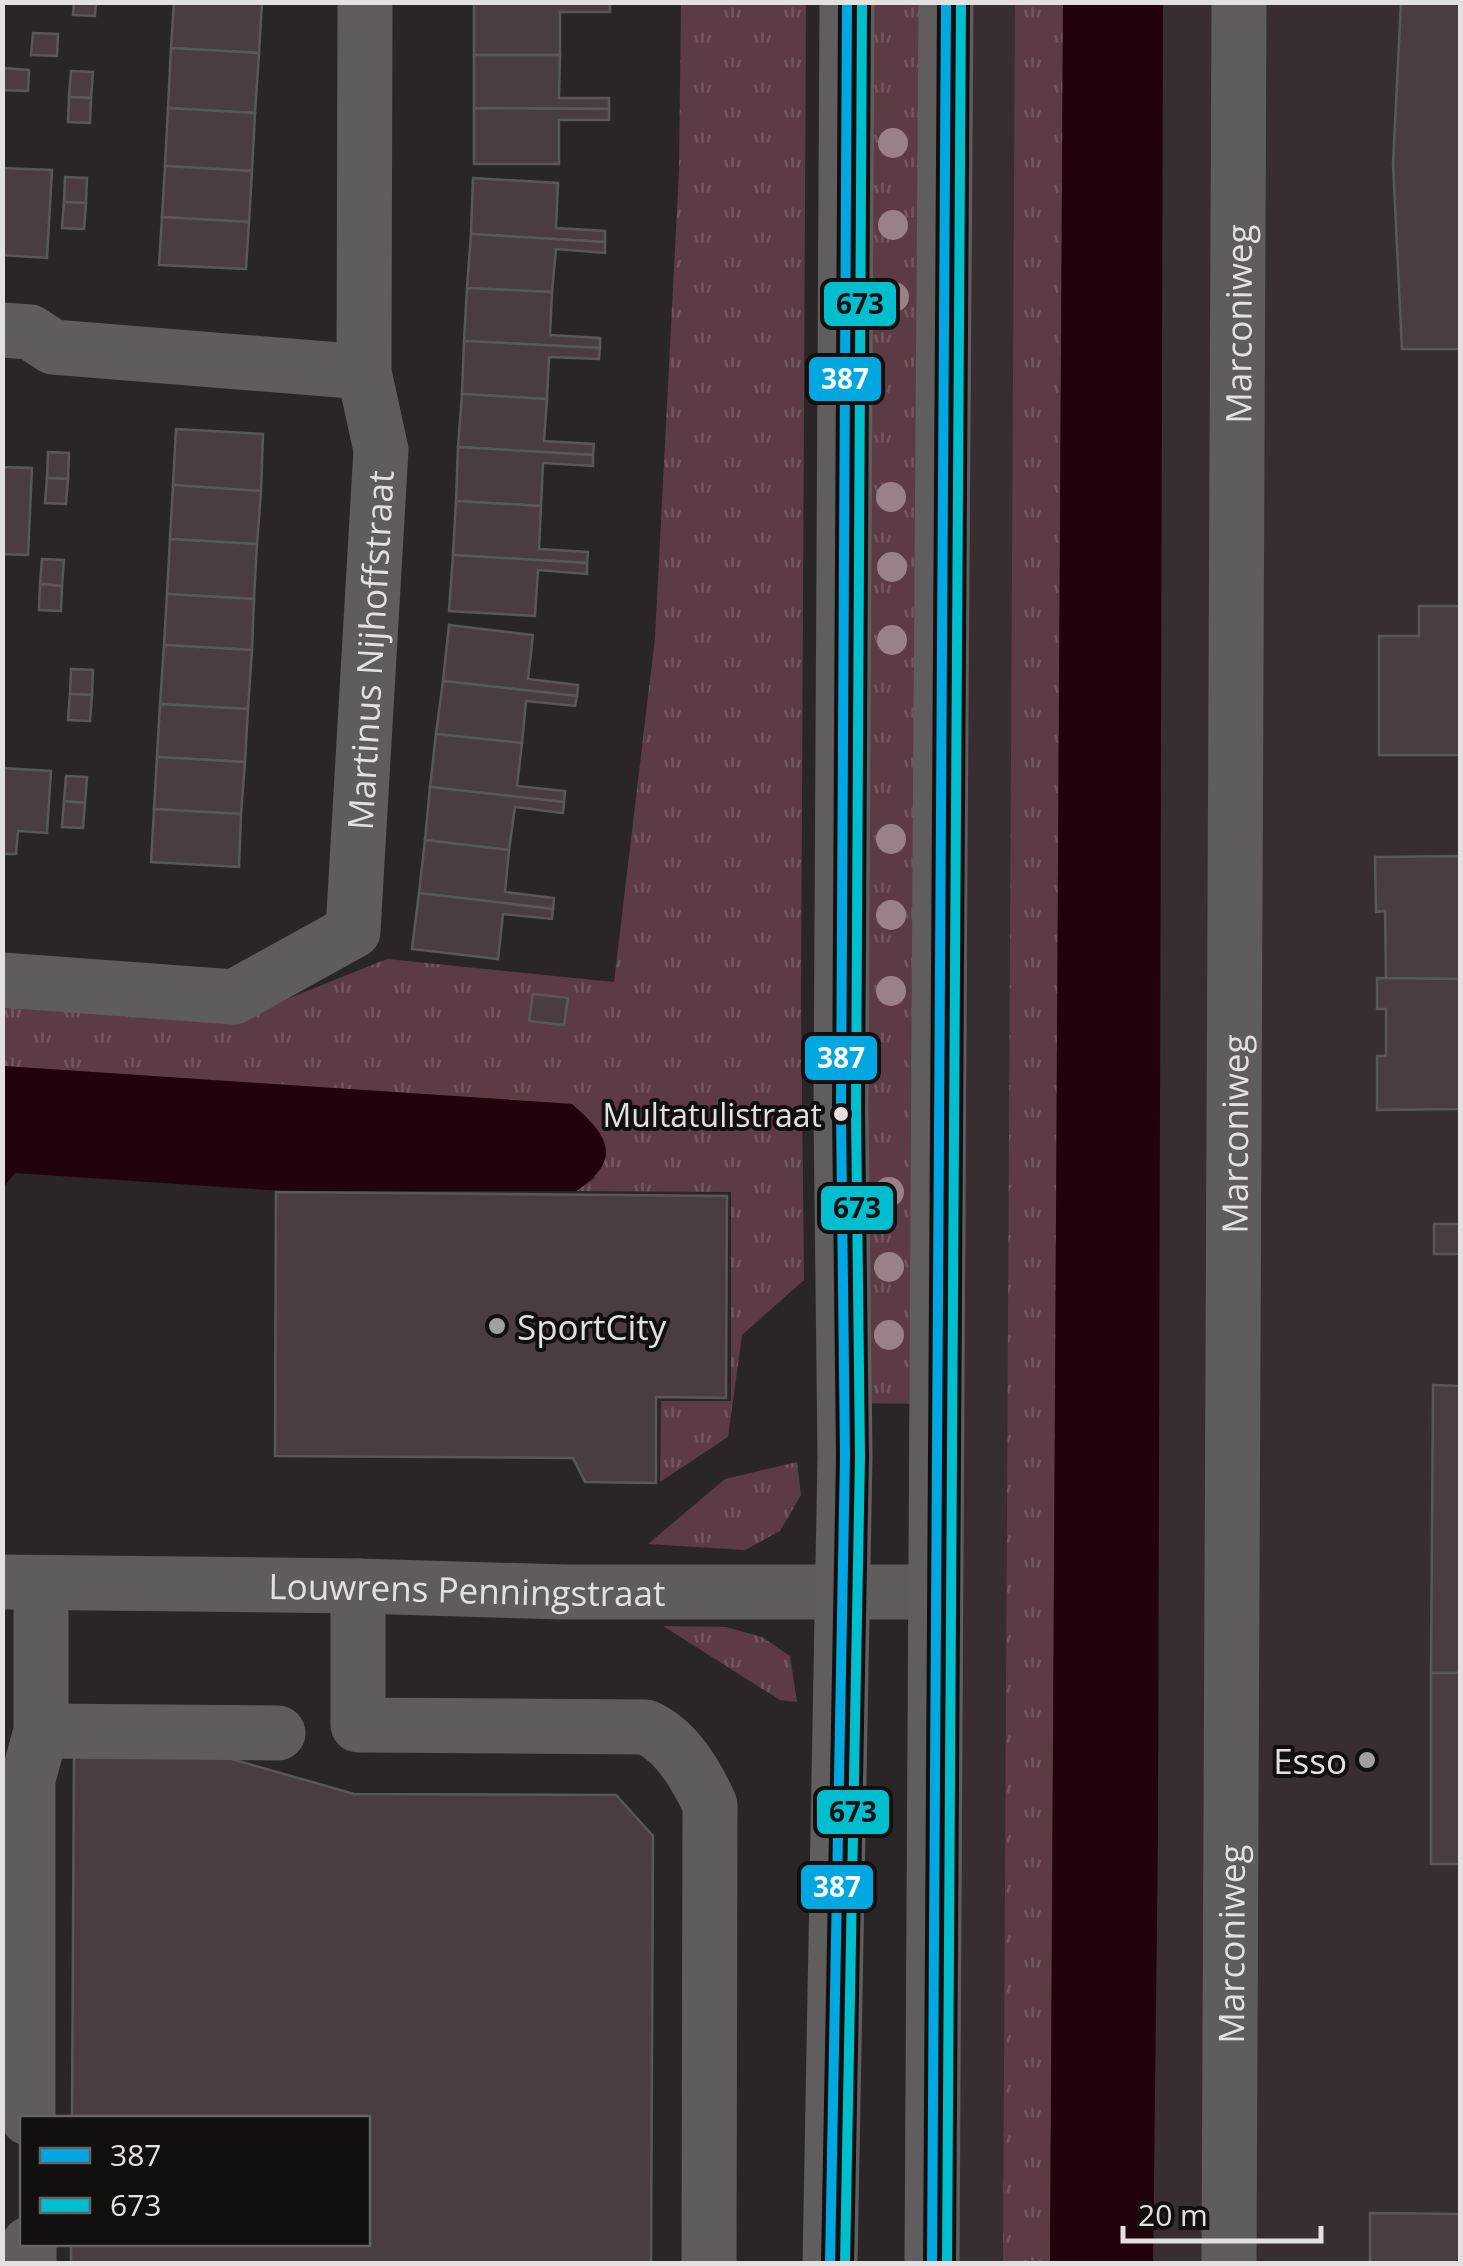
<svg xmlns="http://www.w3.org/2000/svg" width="1463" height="2266" viewBox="0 0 1463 2266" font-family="'Open Sans',sans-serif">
<defs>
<pattern id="grass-tufts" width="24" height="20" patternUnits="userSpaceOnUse" patternTransform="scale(2.5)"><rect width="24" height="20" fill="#5c3b44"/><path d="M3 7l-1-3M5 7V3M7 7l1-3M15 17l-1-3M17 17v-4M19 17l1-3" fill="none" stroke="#73575f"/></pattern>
</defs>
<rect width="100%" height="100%" fill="#2a2627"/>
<polygon fill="#382d30" points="966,3 1460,3 1460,2263 957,2263"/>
<g fill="url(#grass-tufts)">
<polygon points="922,2 915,1404 862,1403 869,3"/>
<polygon points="1063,2 1050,2263 1003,2264 1015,3"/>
<polygon points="681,3 806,3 801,1000 804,1280 742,1335 728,1437 660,1482 661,1401 731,1401 731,1192 576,1191 595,1178 572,1104 3,1066 2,1005 237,1019 387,959 614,982 655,638 679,171"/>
<polygon points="797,1462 801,1495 780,1531 745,1550 648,1544 725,1479"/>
<polygon points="663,1626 726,1627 762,1637 790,1656 797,1702 780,1700"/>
</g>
<g fill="#22030d">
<polygon points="1063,3 1163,3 1158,1835 1153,2264 1050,2263"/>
<path d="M3,1066L572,1104C608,1135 624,1159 576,1191H282L15,1173L3,1188Z"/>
</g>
<g fill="#493d40" stroke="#5a5758" stroke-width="2.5">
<polygon points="74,2 96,2 95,16 73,15"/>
<polygon points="174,2 262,2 259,53 171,48"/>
<polygon points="474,2 610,2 610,12 560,12 560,55 474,55"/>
<polygon points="1401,2 1460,2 1460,349 1402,349 1393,164"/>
<polygon points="33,33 58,34 57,56 31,55"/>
<polygon points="171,48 259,53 255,113 168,108"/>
<polygon points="474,55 560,55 559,98 609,98 609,109 474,108"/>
<polygon points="3,68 29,70 28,91 2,90"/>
<polygon points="71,71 93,72 91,98 69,97"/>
<polygon points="69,97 91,98 90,123 68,122"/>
<polygon points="168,108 255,113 252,171 165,166"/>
<polygon points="474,108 609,109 609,120 559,120 559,164 474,164"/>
<polygon points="165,166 252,171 249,222 162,217"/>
<polygon points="2,168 52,170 47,258 2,255"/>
<polygon points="65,177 87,178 86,203 64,202"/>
<polygon points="473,178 558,183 556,228 605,231 605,242 471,234"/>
<polygon points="64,202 86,203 84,229 62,228"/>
<polygon points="162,217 249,222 246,269 159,265"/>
<polygon points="471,234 605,242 605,253 556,249 552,292 467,288"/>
<polygon points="467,288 552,292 550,335 600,338 600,348 464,341"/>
<polygon points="464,341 600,348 599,359 549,357 547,399 462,394"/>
<polygon points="462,394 547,399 544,441 594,444 593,455 458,447"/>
<polygon points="176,429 263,434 261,491 173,485"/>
<polygon points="2,444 3,467 32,468 28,555 2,554"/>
<polygon points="458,447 593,455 593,466 543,463 541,506 456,501"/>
<polygon points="48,452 69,453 68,479 47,478"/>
<polygon points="47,478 68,479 66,504 45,503"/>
<polygon points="173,485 261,491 257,544 170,539"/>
<polygon points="456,501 541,506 539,549 588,552 587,563 453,555"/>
<polygon points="170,539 257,544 254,599 167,594"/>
<polygon points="453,555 587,563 587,574 538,570 535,616 449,611"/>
<polygon points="42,559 64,560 62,586 40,584"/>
<polygon points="40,584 62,586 61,611 39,610"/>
<polygon points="167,594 254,599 252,650 164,645"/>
<polygon points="1419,606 1460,606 1460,755 1379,755 1379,636 1419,636"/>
<polygon points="449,625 533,635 528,679 578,685 577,696 443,681"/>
<polygon points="164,645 252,650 248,709 160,704"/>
<polygon points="71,669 93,670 92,695 70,694"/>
<polygon points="443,681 577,696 575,706 526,701 522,743 436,734"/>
<polygon points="70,694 92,695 90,721 68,720"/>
<polygon points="160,704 248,709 245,762 157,757"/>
<polygon points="436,734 522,743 517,786 565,791 564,802 430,787"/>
<polygon points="157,757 245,762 241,814 154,809"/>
<polygon points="2,768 51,771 47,833 18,831 16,854 2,854"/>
<polygon points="66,776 87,777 85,803 64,801"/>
<polygon points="430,787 564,802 563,813 515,807 509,850 425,840"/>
<polygon points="64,801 85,803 83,828 62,827"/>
<polygon points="154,809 241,814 239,867 151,862"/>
<polygon points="425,840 509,850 505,892 554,898 553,909 419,893"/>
<polygon points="1460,856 1460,979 1386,978 1385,911 1376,912 1375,857"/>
<polygon points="419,893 553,909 552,919 503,914 498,959 412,949"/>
<polygon points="1377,978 1460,979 1460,1109 1377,1110 1377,1056 1386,1056 1386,1009 1377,1009"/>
<polygon points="533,994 568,998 564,1025 529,1021"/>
<polygon points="276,1192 727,1196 726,1398 656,1397 656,1483 585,1482 573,1458 275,1456"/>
<rect x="1434" y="1224" width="26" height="30"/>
<polygon points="1433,1385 1460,1386 1460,1673 1431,1673"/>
<rect x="1431" y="1673" width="29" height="191"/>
<polygon points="207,1752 354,1794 616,1795 653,1836 651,2264 71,2264 71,2244 368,2244 368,2118 72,2118 74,1753"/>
<polygon points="1370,2213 1460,2214 1460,2264 1370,2264"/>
</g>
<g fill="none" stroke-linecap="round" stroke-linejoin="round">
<g stroke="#5e5c5d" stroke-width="55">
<polyline points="2,330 30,332 53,347 364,372"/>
<path id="s1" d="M2,980L234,997L353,931L381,450L364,372L365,2"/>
<path id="s2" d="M2,1582L358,1586L564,1592H934"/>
<path d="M358,1586V1725L646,1727C677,1741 696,1774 710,1805L709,2264"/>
<polyline points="41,1731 278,1733"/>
<polyline points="28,2118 28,1779 41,1731 41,1583"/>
<polyline points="29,2244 29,2264"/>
<path id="s3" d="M1229,2264L1239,2"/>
</g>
<g stroke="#605d5e" stroke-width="55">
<polyline points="830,2264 845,1456 841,1112 847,2"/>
<path d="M932,2264C933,1510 942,756 946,2"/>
</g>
<g stroke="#120f0f" stroke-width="18">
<g id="bus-1">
<polyline points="830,2264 845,1456 841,1112 847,2"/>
<polyline points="932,2264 946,2"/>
</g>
</g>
<g stroke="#120f0f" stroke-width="18">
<g id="bus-2">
<polyline points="845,2264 860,1456 856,1112 862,2"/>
<polyline points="947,2264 961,2"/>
</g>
</g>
<use href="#bus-1" stroke="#00a7e1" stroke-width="10"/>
<use href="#bus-2" stroke="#00becd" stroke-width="10"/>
</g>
<g fill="#9a8187">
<circle cx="893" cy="143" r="15"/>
<circle cx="893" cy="225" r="15"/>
<circle cx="894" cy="297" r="15"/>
<circle cx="891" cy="497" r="15"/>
<circle cx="892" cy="567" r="15"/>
<circle cx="892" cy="640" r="15"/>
<circle cx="891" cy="839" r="15"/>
<circle cx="891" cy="915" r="15"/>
<circle cx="891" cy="991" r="15"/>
<circle cx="889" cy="1192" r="15"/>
<circle cx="889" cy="1267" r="15"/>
<circle cx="889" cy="1335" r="15"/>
</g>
<circle fill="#e4e0e0" stroke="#120f0f" stroke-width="4" cx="841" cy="1114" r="9"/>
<g fill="#a39f9f" stroke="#120f0f" stroke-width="4">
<circle cx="497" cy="1326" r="10"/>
<circle cx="1367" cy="1760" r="10"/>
</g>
<g text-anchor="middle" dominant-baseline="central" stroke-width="8" stroke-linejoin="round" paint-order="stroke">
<g font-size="32" fill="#e4e0e0" stroke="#120f0f" text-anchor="end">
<text x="822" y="1114">Multatulistraat</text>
</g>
<g font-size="35" fill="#e4e0e0" stroke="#120f0f">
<text stroke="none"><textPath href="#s3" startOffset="1940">Marconiweg</textPath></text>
<text stroke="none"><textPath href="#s1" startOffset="650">Martinus Nijhoffstraat</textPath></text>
<text stroke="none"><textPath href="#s3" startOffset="1130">Marconiweg</textPath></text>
<text stroke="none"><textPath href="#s2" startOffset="465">Louwrens Penningstraat</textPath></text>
<text stroke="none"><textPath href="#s3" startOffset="320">Marconiweg</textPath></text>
</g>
<g font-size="35" fill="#e4e0e0" stroke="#120f0f" text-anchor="start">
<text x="517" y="1326">SportCity</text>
<text x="1347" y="1760" text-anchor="end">Esso</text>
</g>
</g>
<g stroke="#120f0f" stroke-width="4">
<rect x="822" y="280" width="76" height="48" rx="10" fill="#00becd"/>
<rect x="807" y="355" width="76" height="48" rx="10" fill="#00a7e1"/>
<rect x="803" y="1034" width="76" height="48" rx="10" fill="#00a7e1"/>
<rect x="819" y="1184" width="76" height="48" rx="10" fill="#00becd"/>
<rect x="815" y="1788" width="76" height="48" rx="10" fill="#00becd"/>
<rect x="799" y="1863" width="76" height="48" rx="10" fill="#00a7e1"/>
</g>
<g font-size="28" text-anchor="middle" font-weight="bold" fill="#fff">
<text x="845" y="389">387</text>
<text x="841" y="1068">387</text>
<text x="837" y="1897">387</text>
</g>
<g font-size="28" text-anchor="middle" font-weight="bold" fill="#111">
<text x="860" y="314">673</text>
<text x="857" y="1218">673</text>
<text x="853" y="1822">673</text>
</g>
<rect width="1463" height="2266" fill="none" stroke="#e4e0e0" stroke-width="10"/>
<rect x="20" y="2116" width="350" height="130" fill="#120f0f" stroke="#666363" stroke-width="2.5"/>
<rect x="40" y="2148" width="50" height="15" fill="#00a7e1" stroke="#666363" stroke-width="2.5"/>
<text x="110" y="2166" font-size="30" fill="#e4e0e0">387</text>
<rect x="40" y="2198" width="50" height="15" fill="#00becd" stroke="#666363" stroke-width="2.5"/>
<text x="110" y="2216" font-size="30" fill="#e4e0e0">673</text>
<path d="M1123 2226v15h198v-15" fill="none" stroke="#e4e0e0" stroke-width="5"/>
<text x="1138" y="2226" font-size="30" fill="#e4e0e0" stroke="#120f0f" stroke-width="8" paint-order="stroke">20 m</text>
</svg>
